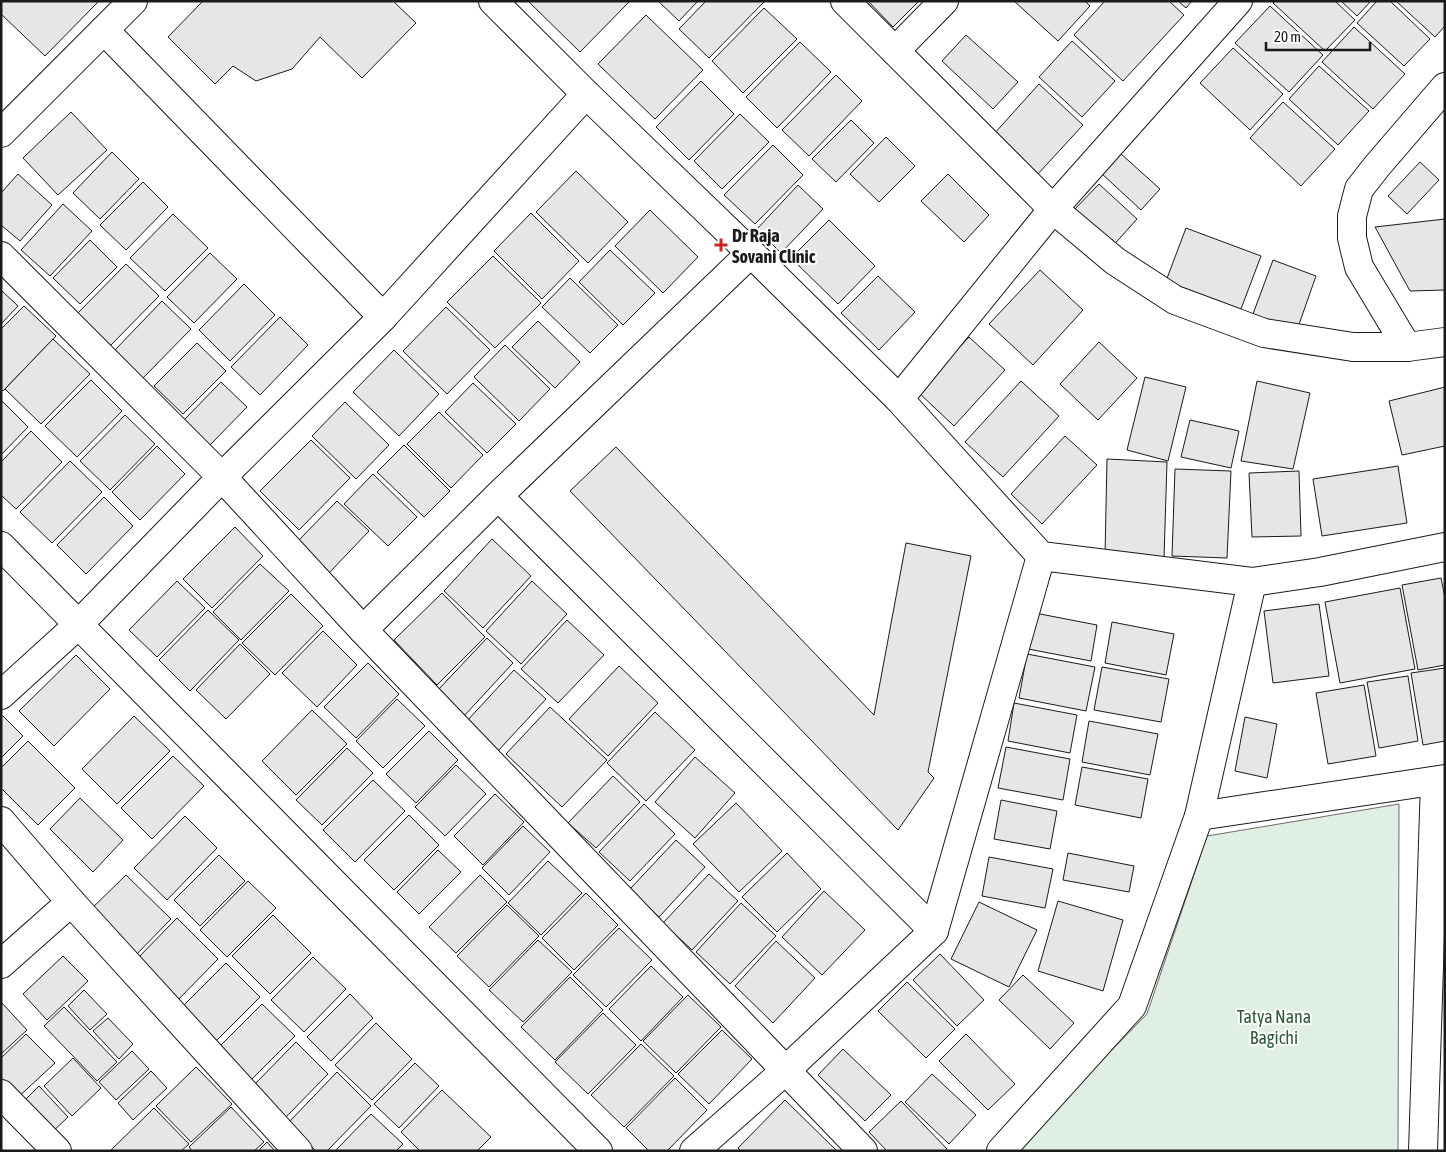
<svg xmlns="http://www.w3.org/2000/svg" width="1446" height="1152" viewBox="0 0 1446 1152" font-family="'Asap Condensed',sans-serif">
<rect width="100%" height="100%" fill="#fff"/>
<polygon fill="#e0efe3" stroke="#6a6a6a" points="1399,804 1398,1151 1013,1151 1147,1014 1207,836"/>
<g fill="#e6e6e6" stroke="#1a1a1a">
<polygon points="1,1 99,1 45,56 1,14"/>
<polygon points="203,1 393,1 416,23 362,78 320,37 292,69 256,81 233,66 215,84 168,37"/>
<polygon points="528,1 630,1 580,52"/>
<polygon points="658,1 698,1 679,21"/>
<polygon points="706,1 763,1 764,2 709,58 679,29"/>
<polygon points="868,1 919,1 893,27"/>
<polygon points="1014,1 1085,1 1090,6 1058,41"/>
<polygon points="1105,1 1169,1 1184,15 1123,81 1074,35"/>
<polygon points="1178,1 1192,1 1186,8"/>
<polygon points="1275,1 1335,1 1355,20 1325,51 1273,3"/>
<polygon points="1341,1 1371,1 1357,16"/>
<polygon points="1377,1 1390,1 1430,39 1404,66 1357,23"/>
<polygon points="1396,1 1445,1 1445,26 1435,37"/>
<polygon points="1270,6 1323,55 1289,92 1235,43"/>
<polygon points="764,8 797,39 743,93 712,61"/>
<polygon points="646,15 703,70 655,119 598,64"/>
<polygon points="1354,27 1405,74 1373,109 1322,62"/>
<polygon points="966,35 1018,82 993,109 942,61"/>
<polygon points="1072,41 1115,81 1082,117 1039,77"/>
<polygon points="800,42 831,72 777,128 746,97"/>
<polygon points="1233,48 1283,94 1250,130 1200,83"/>
<polygon points="1319,66 1369,111 1338,145 1289,99"/>
<polygon points="836,75 862,101 809,156 782,130"/>
<polygon points="701,81 734,114 689,160 656,127"/>
<polygon points="1039,84 1083,125 1037,175 993,135"/>
<polygon points="1283,102 1335,149 1301,186 1250,138"/>
<polygon points="71,112 107,150 58,195 23,158"/>
<polygon points="740,114 769,142 722,189 694,161"/>
<polygon points="851,120 874,143 836,182 812,159"/>
<polygon points="886,137 915,166 879,202 850,174"/>
<polygon points="773,145 803,175 755,224 724,195"/>
<polygon points="112,152 139,179 100,219 73,193"/>
<polygon points="1120,153 1160,189 1141,210 1101,173"/>
<polygon points="1420,162 1439,180 1407,214 1388,196"/>
<polygon points="576,171 628,222 588,263 536,212"/>
<polygon points="18,174 52,205 20,241 1,225 1,193"/>
<polygon points="948,174 989,215 964,242 921,201"/>
<polygon points="143,182 168,207 126,250 100,225"/>
<polygon points="1099,184 1137,219 1111,248 1072,212"/>
<polygon points="798,185 823,209 781,253 757,229"/>
<polygon points="63,204 92,231 50,276 21,250"/>
<polygon points="650,210 698,257 663,293 615,246"/>
<polygon points="531,213 579,261 542,299 494,251"/>
<polygon points="173,214 208,248 165,291 130,258"/>
<polygon points="1445,219 1445,290 1410,291 1375,227"/>
<polygon points="829,220 875,266 838,304 791,258"/>
<polygon points="1186,228 1261,256 1241,309 1166,281"/>
<polygon points="90,240 117,267 80,304 53,278"/>
<polygon points="610,250 655,293 623,325 579,282"/>
<polygon points="210,253 237,279 194,323 167,297"/>
<polygon points="493,256 541,303 495,348 447,302"/>
<polygon points="1273,260 1316,276 1297,330 1253,314"/>
<polygon points="126,264 159,296 110,346 77,314"/>
<polygon points="1040,270 1083,310 1033,365 989,324"/>
<polygon points="878,276 915,312 879,350 841,313"/>
<polygon points="570,278 618,325 590,353 542,307"/>
<polygon points="244,284 275,315 230,361 199,330"/>
<polygon points="1,290 18,306 1,324"/>
<polygon points="162,301 191,329 143,378 115,350"/>
<polygon points="24,306 56,336 3,391 1,389 1,329"/>
<polygon points="446,307 490,350 447,394 403,351"/>
<polygon points="280,317 308,345 260,395 231,367"/>
<polygon points="538,321 580,362 555,388 512,347"/>
<polygon points="969,337 1005,370 954,426 918,392"/>
<polygon points="53,339 90,374 41,424 5,389"/>
<polygon points="1099,342 1137,378 1098,420 1060,384"/>
<polygon points="197,343 226,371 183,414 154,386"/>
<polygon points="505,345 550,389 519,421 474,377"/>
<polygon points="394,350 439,394 399,436 353,392"/>
<polygon points="1145,377 1186,387 1168,461 1127,450"/>
<polygon points="91,380 122,411 77,457 45,426"/>
<polygon points="1021,381 1059,416 1003,477 965,442"/>
<polygon points="1257,381 1310,393 1293,469 1241,461"/>
<polygon points="221,382 247,407 210,445 184,420"/>
<polygon points="473,383 516,424 487,453 445,412"/>
<polygon points="1445,387 1445,446 1402,455 1389,401"/>
<polygon points="2,401 28,427 1,455 1,402"/>
<polygon points="345,402 389,445 356,479 312,436"/>
<polygon points="439,412 483,455 451,488 407,444"/>
<polygon points="125,415 155,444 110,490 80,461"/>
<polygon points="1190,420 1239,431 1231,468 1181,457"/>
<polygon points="31,431 62,462 16,509 1,495 1,462"/>
<polygon points="1065,436 1097,465 1042,524 1011,494"/>
<polygon points="311,440 350,478 299,530 260,491"/>
<polygon points="404,445 450,491 424,517 377,472"/>
<polygon points="157,446 185,474 140,520 112,492"/>
<polygon points="616,447 874,715 906,543 971,556 928,772 934,778 898,830 570,491"/>
<polygon points="1107,459 1167,462 1164,558 1105,556"/>
<polygon points="70,461 102,492 52,543 20,512"/>
<polygon points="1398,466 1407,523 1322,536 1313,479"/>
<polygon points="1175,469 1231,471 1227,558 1172,556"/>
<polygon points="1299,471 1301,536 1252,537 1249,473"/>
<polygon points="373,474 417,517 388,546 344,504"/>
<polygon points="104,497 133,526 86,574 57,545"/>
<polygon points="337,501 369,531 329,573 297,542"/>
<polygon points="235,527 263,556 212,608 183,579"/>
<polygon points="492,539 531,576 483,628 444,591"/>
<polygon points="260,564 289,591 241,640 213,612"/>
<polygon points="1441,578 1445,598 1445,665 1418,670 1402,585"/>
<polygon points="177,581 205,608 157,657 129,630"/>
<polygon points="532,581 567,614 521,664 486,631"/>
<polygon points="1400,588 1415,669 1340,683 1325,602"/>
<polygon points="442,593 485,637 437,685 394,640"/>
<polygon points="291,594 323,626 275,675 242,643"/>
<polygon points="1319,604 1329,676 1273,683 1264,611"/>
<polygon points="208,610 239,640 190,691 159,660"/>
<polygon points="1035,613 1097,625 1091,661 1028,649"/>
<polygon points="567,620 604,655 558,703 521,669"/>
<polygon points="1112,622 1174,634 1166,675 1105,663"/>
<polygon points="323,631 357,665 317,707 282,673"/>
<polygon points="487,638 513,663 464,716 437,691"/>
<polygon points="240,644 270,674 226,719 196,690"/>
<polygon points="1027,654 1095,667 1086,711 1019,698"/>
<polygon points="76,655 110,689 54,746 19,711"/>
<polygon points="368,663 399,694 356,738 324,707"/>
<polygon points="619,666 658,703 608,756 569,719"/>
<polygon points="1102,667 1169,679 1161,722 1094,710"/>
<polygon points="1445,668 1445,741 1423,745 1411,673"/>
<polygon points="514,670 546,699 497,752 466,722"/>
<polygon points="1408,676 1418,741 1379,748 1367,682"/>
<polygon points="1364,685 1376,756 1328,764 1316,693"/>
<polygon points="397,699 425,726 383,768 356,741"/>
<polygon points="1014,703 1077,715 1070,753 1008,741"/>
<polygon points="550,707 607,760 562,807 506,754"/>
<polygon points="312,710 347,744 296,795 262,761"/>
<polygon points="655,712 695,750 646,801 607,763"/>
<polygon points="3,716 23,736 1,758 1,717"/>
<polygon points="134,716 170,751 117,804 82,769"/>
<polygon points="1245,717 1277,724 1267,778 1235,771"/>
<polygon points="1089,721 1158,734 1150,775 1082,762"/>
<polygon points="429,731 458,760 416,803 386,774"/>
<polygon points="28,741 75,788 38,825 1,788 1,768"/>
<polygon points="1006,747 1070,759 1063,800 998,788"/>
<polygon points="347,748 373,773 322,825 296,800"/>
<polygon points="173,756 204,786 152,839 121,808"/>
<polygon points="695,757 735,793 695,838 655,802"/>
<polygon points="456,765 486,794 445,836 415,807"/>
<polygon points="1082,767 1148,779 1141,818 1075,805"/>
<polygon points="613,776 640,802 596,848 568,823"/>
<polygon points="373,780 405,811 355,862 323,830"/>
<polygon points="495,794 524,822 483,865 454,836"/>
<polygon points="80,798 123,840 93,872 50,829"/>
<polygon points="1001,800 1057,811 1050,849 994,839"/>
<polygon points="736,803 782,851 739,892 693,844"/>
<polygon points="644,804 675,834 630,881 599,852"/>
<polygon points="409,815 439,845 394,890 364,860"/>
<polygon points="185,816 217,848 167,900 134,868"/>
<polygon points="523,826 550,852 509,895 482,868"/>
<polygon points="676,840 705,867 659,917 630,889"/>
<polygon points="438,850 461,872 419,914 397,892"/>
<polygon points="787,853 821,889 777,932 742,897"/>
<polygon points="1068,853 1134,866 1129,892 1063,880"/>
<polygon points="219,855 245,881 200,926 174,900"/>
<polygon points="989,857 1053,869 1045,908 982,896"/>
<polygon points="548,861 582,893 541,935 508,903"/>
<polygon points="709,874 738,901 692,950 663,923"/>
<polygon points="126,875 171,919 132,959 86,914"/>
<polygon points="480,875 507,902 456,953 429,927"/>
<polygon points="248,881 276,908 227,957 200,930"/>
<polygon points="824,891 865,930 822,975 782,937"/>
<polygon points="586,893 618,925 574,970 542,938"/>
<polygon points="1058,901 1123,920 1103,991 1038,971"/>
<polygon points="979,902 1037,930 1009,987 951,959"/>
<polygon points="741,903 776,936 730,984 696,952"/>
<polygon points="507,905 539,936 489,987 457,956"/>
<polygon points="273,915 311,953 270,994 232,956"/>
<polygon points="177,918 218,959 172,1006 131,965"/>
<polygon points="619,928 652,960 606,1007 573,975"/>
<polygon points="538,940 572,972 523,1022 489,990"/>
<polygon points="776,941 815,978 773,1023 735,986"/>
<polygon points="940,954 984,1000 957,1026 913,980"/>
<polygon points="63,956 88,981 47,1020 23,994"/>
<polygon points="313,957 346,989 304,1032 271,1000"/>
<polygon points="226,963 260,997 214,1043 179,1010"/>
<polygon points="651,966 683,997 641,1041 609,1009"/>
<polygon points="1023,975 1074,1023 1050,1049 999,1000"/>
<polygon points="570,977 603,1010 555,1060 521,1027"/>
<polygon points="907,982 955,1029 926,1058 878,1011"/>
<polygon points="84,990 107,1014 90,1030 68,1006"/>
<polygon points="350,994 373,1018 331,1061 307,1037"/>
<polygon points="688,995 721,1027 676,1073 643,1041"/>
<polygon points="1,1002 27,1030 1,1054"/>
<polygon points="262,1004 295,1036 250,1081 217,1049"/>
<polygon points="64,1007 117,1062 97,1081 44,1026"/>
<polygon points="603,1013 636,1045 588,1094 555,1062"/>
<polygon points="108,1018 133,1044 119,1059 93,1031"/>
<polygon points="376,1023 412,1059 372,1100 335,1065"/>
<polygon points="722,1030 752,1059 709,1104 678,1074"/>
<polygon points="26,1034 55,1063 14,1101 1,1088 1,1058"/>
<polygon points="966,1034 1015,1084 988,1110 939,1061"/>
<polygon points="296,1042 328,1074 285,1118 253,1086"/>
<polygon points="641,1044 674,1076 624,1127 591,1095"/>
<polygon points="843,1049 891,1095 865,1121 818,1075"/>
<polygon points="132,1051 149,1069 116,1100 99,1082"/>
<polygon points="73,1058 101,1088 72,1116 44,1086"/>
<polygon points="415,1063 439,1086 399,1128 374,1104"/>
<polygon points="196,1067 232,1104 191,1142 156,1106"/>
<polygon points="151,1071 167,1088 133,1120 118,1103"/>
<polygon points="337,1072 371,1106 327,1151 316,1151 288,1123"/>
<polygon points="932,1074 976,1115 949,1144 905,1102"/>
<polygon points="675,1078 707,1110 667,1151 649,1151 626,1128"/>
<polygon points="39,1086 68,1117 48,1136 19,1106"/>
<polygon points="442,1090 491,1137 477,1151 420,1151 401,1132"/>
<polygon points="785,1100 836,1150 835,1151 741,1151 738,1148"/>
<polygon points="901,1101 947,1149 946,1151 887,1151 869,1132"/>
<polygon points="231,1107 264,1142 254,1151 192,1151 189,1147"/>
<polygon points="154,1108 189,1144 181,1151 110,1151"/>
<polygon points="371,1114 403,1144 396,1151 335,1151"/>
<polygon points="267,1142 275,1151 258,1151"/>
</g>
<g fill="none" stroke-linecap="round" stroke-linejoin="round">
<g stroke="#1a1a1a" stroke-width="30">
<g id="minor">
<polyline points="493,1 586,94 751,253 899,399 1041,556 1252,582 1320,572 1445,547"/>
<polyline points="845,1 1053,209 1115,261 1175,300 1264,333 1353,347 1407,347 1445,342"/>
<polyline points="104,30 383,317"/>
<polyline points="895,51 944,1"/>
<polyline points="1,133 133,1"/>
<polyline points="1,256 222,477 363,630 863,1151"/>
<polyline points="1407,347 1359,267 1352,238 1352,216 1359,189 1377,166 1445,87"/>
<polyline points="899,399 1053,209 1238,1"/>
<polyline points="498,496 934,931"/>
<polyline points="1,546 598,1151"/>
<polyline points="363,630 498,496 751,253"/>
<polyline points="1,695 78,625 222,477 383,317 586,94"/>
<polyline points="1199,816 1445,779"/>
<polyline points="1,821 71,902 298,1151"/>
<polyline points="1,964 71,902"/>
<polyline points="1,1094 57,1151"/>
<polyline points="694,1151 786,1070 934,931 1041,556"/>
<polyline points="1001,1151 1132,1006 1199,816 1252,582"/>
<polyline points="1423,1151 1435,781"/>
</g>
</g>
<use href="#minor" stroke="#fff" stroke-width="28"/>
</g>
<path fill="#c62828" stroke="#fff" stroke-width="2" d="M718.5 237.5h5v5h5v5h-5v5h-5v-5h-5v-5h5z"/>
<g text-anchor="middle" dominant-baseline="central" stroke-width="4" stroke-linejoin="round" paint-order="stroke">
<g font-size="18" font-weight="bold" fill="#1a1a1a" stroke="#fff" text-anchor="start">
<text x="732" y="235">Dr Raja<tspan x="732" dy="21">Sovani Clinic</tspan></text>
</g>
<g font-size="18" fill="#2b5a34" stroke="#fff">
<text x="1274" y="1016">Tatya Nana<tspan x="1274" dy="21">Bagichi</tspan></text>
</g>
</g>
<rect width="1446" height="1152" fill="none" stroke="#1a1a1a" stroke-width="5"/>
<path d="M1266 42v8h104v-8" fill="none" stroke="#1a1a1a" stroke-width="2.5"/>
<text x="1274" y="42" font-size="15" fill="#1a1a1a" stroke="#ffffff" stroke-width="4" paint-order="stroke">20 m</text>
</svg>
